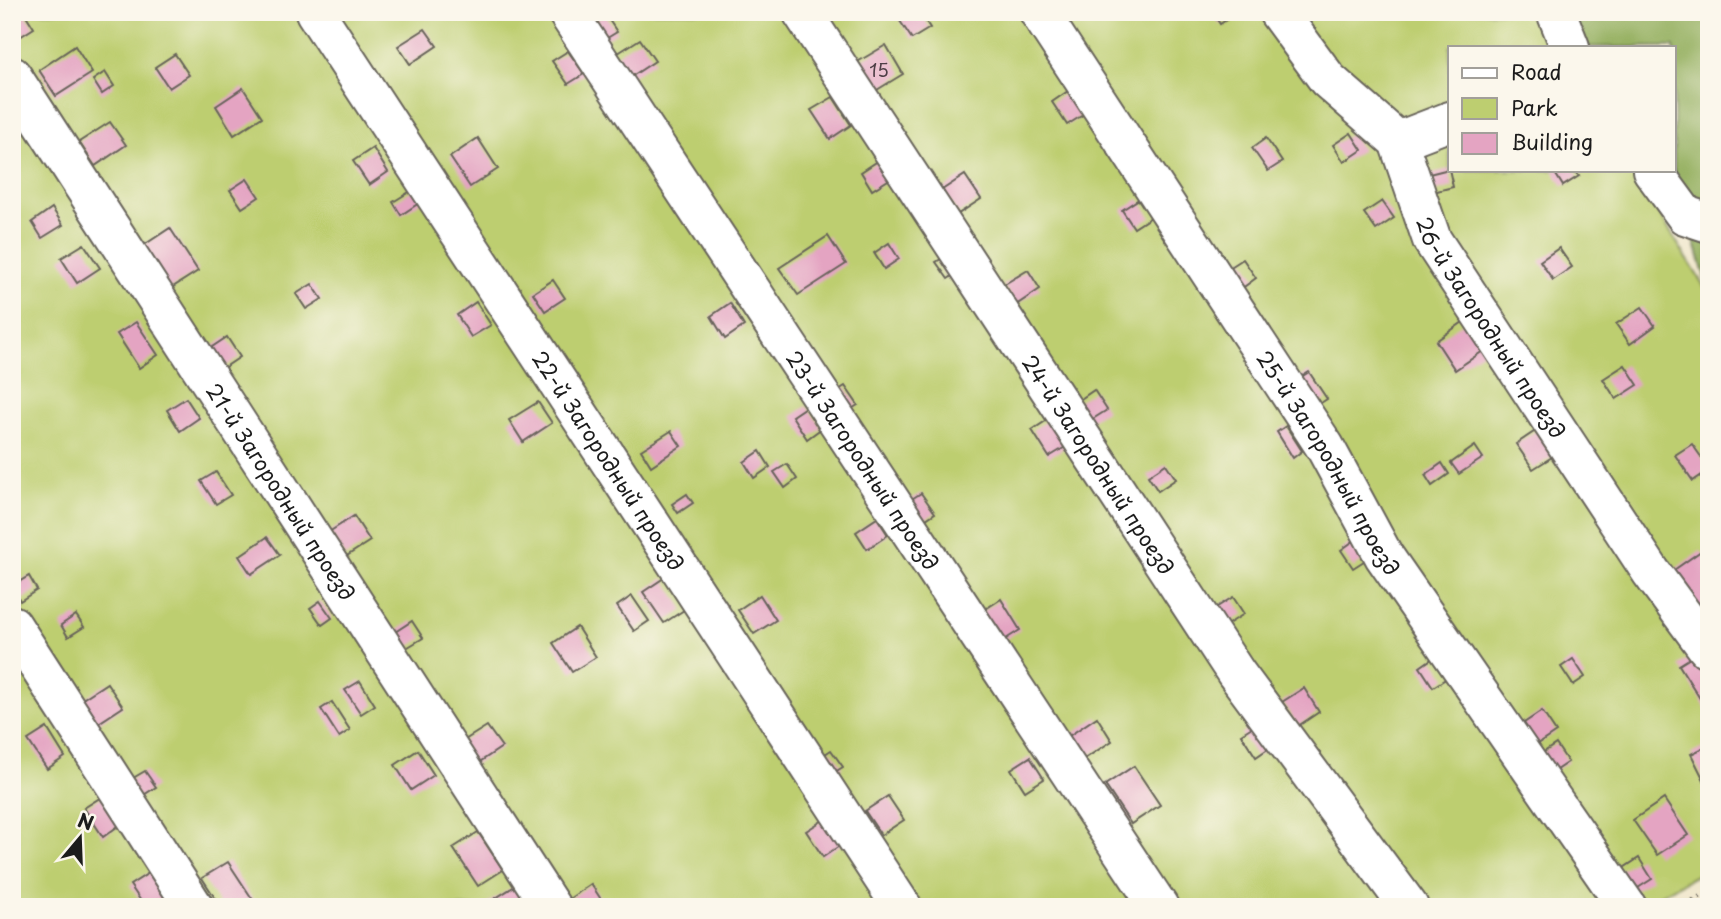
<svg xmlns="http://www.w3.org/2000/svg" width="1721" height="919" viewBox="0 0 1721 919" font-family="'Playpen Sans',sans-serif">
<rect width="100%" height="100%" fill="#fbf7ec"/>
<filter id="ink" filterUnits="userSpaceOnUse"><feTurbulence type="fractalNoise" baseFrequency=".0143" numOctaves="2"/><feDisplacementMap in="SourceGraphic" scale="14" xChannelSelector="R" yChannelSelector="G"/><feConvolveMatrix kernelMatrix="1 2 1 2 8 2 1 2 1" color-interpolation-filters="sRGB"/></filter>
<filter id="wash" filterUnits="userSpaceOnUse"><feTurbulence type="fractalNoise" baseFrequency=".00686" numOctaves="4" result="noise"/><feDisplacementMap in="SourceGraphic" scale="28" xChannelSelector="R" yChannelSelector="G"/><feGaussianBlur stdDeviation="1.57" result="paint"/><feColorMatrix in="noise" values="0 0 0 0 0 0 0 0 0 0 0 0 0 0 0 0 0 1.4 0 .05"/><feComposite in="paint" operator="in"/></filter>
<g filter="url(#wash)">
<rect width="100%" height="100%" fill="#f1e8ce"/>
<polygon fill="#bdce70" stroke="#6c7546" stroke-width="2" points="12,12 1532,12 1554,47 1450,47 1450,170 1632,170 1709,294 1709,868 1638,907 12,907"/>
<polygon fill="#96b162" stroke="#59663f" stroke-width="2" points="1568,12 1709,12 1709,292 1674,170 1674,47 1589,47"/>
<g id="blocks">
<g fill="#e4a4c2">
<polygon points="12,12 24,12 34,28 12,42"/>
<polygon points="913,12 920,12 930,28 912,39 900,21"/>
<polygon points="1212,12 1238,12 1220,24"/>
<polygon points="605,14 617,32 599,43 588,25"/>
<polygon points="425,29 437,46 410,64 398,46"/>
<polygon points="640,39 655,61 629,78 615,55"/>
<polygon points="886,45 903,74 872,93 854,64"/>
<polygon points="75,46 92,73 56,96 39,70"/>
<polygon points="568,51 584,74 568,84 552,61"/>
<polygon points="175,54 189,75 169,88 155,67"/>
<polygon points="105,72 114,86 102,94 93,80"/>
<polygon points="243,88 262,117 234,135 216,106"/>
<polygon points="1071,89 1086,113 1067,125 1052,102"/>
<polygon points="833,97 851,125 830,139 811,110"/>
<polygon points="110,122 126,145 95,166 79,142"/>
<polygon points="1351,133 1362,150 1344,162 1333,145"/>
<polygon points="478,138 498,169 470,187 450,157"/>
<polygon points="1266,138 1282,162 1268,171 1252,148"/>
<polygon points="373,148 388,172 369,185 353,161"/>
<polygon points="881,159 893,177 872,190 861,172"/>
<polygon points="1449,169 1453,187 1425,194 1421,176"/>
<polygon points="1553,170 1574,170 1579,176 1563,186"/>
<polygon points="965,175 981,199 958,214 942,190"/>
<polygon points="247,179 259,197 242,208 230,190"/>
<polygon points="414,189 422,201 401,215 393,202"/>
<polygon points="1139,199 1151,217 1134,228 1122,210"/>
<polygon points="1382,201 1394,218 1376,230 1364,213"/>
<polygon points="52,208 63,225 42,238 32,222"/>
<polygon points="170,228 198,271 165,292 138,249"/>
<polygon points="828,236 846,264 798,295 779,268"/>
<polygon points="889,243 899,259 884,269 874,253"/>
<polygon points="84,244 100,268 77,283 61,258"/>
<polygon points="1559,248 1572,267 1553,280 1540,261"/>
<polygon points="949,254 960,271 948,279 936,262"/>
<polygon points="1243,259 1256,278 1237,292 1223,272"/>
<polygon points="1028,270 1040,289 1016,305 1003,285"/>
<polygon points="553,280 565,298 545,311 533,293"/>
<polygon points="312,284 322,299 306,309 296,294"/>
<polygon points="476,302 491,325 471,337 457,315"/>
<polygon points="730,303 744,326 725,339 711,316"/>
<polygon points="1642,307 1655,326 1630,344 1616,324"/>
<polygon points="1466,320 1486,349 1455,370 1436,341"/>
<polygon points="136,322 158,355 139,368 117,334"/>
<polygon points="227,337 240,357 222,369 209,349"/>
<polygon points="1625,365 1638,385 1616,399 1603,379"/>
<polygon points="1309,372 1327,399 1313,408 1295,381"/>
<polygon points="845,386 858,405 838,417 826,398"/>
<polygon points="1094,390 1107,410 1088,422 1075,403"/>
<polygon points="186,398 199,418 180,431 167,410"/>
<polygon points="538,402 552,423 523,442 509,420"/>
<polygon points="807,406 822,428 807,439 792,416"/>
<polygon points="1049,419 1067,446 1049,457 1032,430"/>
<polygon points="1286,426 1302,451 1293,458 1277,432"/>
<polygon points="1543,426 1560,452 1533,469 1516,444"/>
<polygon points="671,431 681,446 651,466 641,450"/>
<polygon points="1692,444 1709,468 1709,470 1693,481 1675,455"/>
<polygon points="1475,446 1483,458 1459,474 1451,463"/>
<polygon points="760,451 770,467 754,478 744,462"/>
<polygon points="1442,463 1449,474 1432,486 1425,475"/>
<polygon points="787,464 797,479 785,488 774,472"/>
<polygon points="1166,464 1176,479 1158,491 1148,476"/>
<polygon points="216,472 231,495 216,504 201,481"/>
<polygon points="921,493 935,513 917,525 904,504"/>
<polygon points="687,494 693,503 678,513 672,504"/>
<polygon points="354,516 370,541 345,557 329,532"/>
<polygon points="877,518 888,535 867,549 856,532"/>
<polygon points="267,537 280,555 251,574 239,556"/>
<polygon points="1355,540 1367,559 1353,568 1341,550"/>
<polygon points="1701,551 1709,563 1709,613 1705,616 1674,570"/>
<polygon points="29,576 37,590 20,601 12,586"/>
<polygon points="664,578 684,610 664,623 643,592"/>
<polygon points="760,595 776,620 754,634 738,610"/>
<polygon points="632,596 649,621 634,631 617,606"/>
<polygon points="1233,597 1244,614 1225,626 1214,609"/>
<polygon points="1001,599 1020,630 998,644 978,614"/>
<polygon points="320,601 332,618 322,625 310,608"/>
<polygon points="76,615 84,627 68,637 61,625"/>
<polygon points="412,621 423,638 403,650 392,634"/>
<polygon points="577,627 596,657 572,672 553,643"/>
<polygon points="1700,652 1709,666 1709,713 1679,665"/>
<polygon points="1433,658 1447,678 1433,687 1420,667"/>
<polygon points="1573,659 1585,677 1573,685 1561,667"/>
<polygon points="360,681 375,705 361,714 345,690"/>
<polygon points="107,683 123,707 97,724 81,700"/>
<polygon points="1304,688 1319,712 1298,726 1282,702"/>
<polygon points="332,702 350,730 339,737 321,709"/>
<polygon points="1542,711 1556,732 1535,746 1521,725"/>
<polygon points="1097,717 1112,741 1078,763 1063,740"/>
<polygon points="1260,722 1275,744 1256,757 1241,734"/>
<polygon points="487,726 502,747 475,765 460,743"/>
<polygon points="47,728 65,757 47,769 28,740"/>
<polygon points="1556,744 1568,762 1550,774 1538,756"/>
<polygon points="1709,745 1709,790 1691,754"/>
<polygon points="418,750 434,775 411,790 395,765"/>
<polygon points="831,750 843,767 830,775 819,758"/>
<polygon points="1030,757 1044,779 1025,791 1011,769"/>
<polygon points="1134,766 1160,805 1131,824 1105,785"/>
<polygon points="145,771 156,787 139,798 128,781"/>
<polygon points="103,796 121,824 103,837 84,808"/>
<polygon points="888,796 904,820 881,835 865,811"/>
<polygon points="1664,799 1688,835 1657,855 1633,820"/>
<polygon points="831,815 848,840 823,857 806,831"/>
<polygon points="478,832 503,870 478,886 453,848"/>
<polygon points="1639,858 1652,879 1630,893 1616,873"/>
<polygon points="228,862 253,900 243,907 221,907 202,878"/>
<polygon points="152,871 175,907 145,907 130,885"/>
<polygon points="518,884 533,907 491,907 488,903"/>
<polygon points="591,884 606,907 565,907 563,903"/>
</g>
</g>
</g>
<g filter="url(#ink)">
<use href="#blocks" fill-opacity="0" stroke="#67635a" stroke-width="2"/>
<g fill="none" stroke-linecap="round" stroke-linejoin="round">
<g stroke="#67635a" stroke-width="42">
<g id="minor">
<path id="s1" d="M315,12L902,907"/>
<path id="s2" d="M567,12L1159,907"/>
<path id="s3" d="M802,12L1236,673L1409,907"/>
<path id="s4" d="M1039,12L1325,447L1384,556L1627,907"/>
<path id="s5" d="M1278,12L1328,80L1398,141L1432,240L1651,572L1707,648"/>
<polyline points="1556,12 1570,47"/>
<path id="s6" d="M12,76L551,907"/>
<polyline points="1398,141 1450,121"/>
<polyline points="1652,170 1685,215 1709,223"/>
<polyline points="12,625 194,907"/>
</g>
</g>
<polyline stroke="#67635a" stroke-width="4.5" stroke-dasharray="2 5" stroke-linecap="butt" points="1680,907 1709,892"/>
<use href="#minor" stroke="#fff" stroke-width="38"/>
</g>
</g>
<g text-anchor="middle" dominant-baseline="central" stroke-width="5" stroke-linejoin="round" paint-order="stroke">
<g font-size="18" fill="#4e3e46">
<text x="879" y="69">15</text>
</g>
<g font-size="21" fill="#1c1c1c" stroke="#fbf7ec">
<text stroke="none"><textPath href="#s5" startOffset="387">26-й Загородный проезд</textPath></text>
<text stroke="none"><textPath href="#s1" startOffset="536">22-й Загородный проезд</textPath></text>
<text stroke="none"><textPath href="#s2" startOffset="537">23-й Загородный проезд</textPath></text>
<text stroke="none"><textPath href="#s4" startOffset="536">25-й Загородный проезд</textPath></text>
<text stroke="none"><textPath href="#s3" startOffset="541">24-й Загородный проезд</textPath></text>
<text stroke="none"><textPath href="#s6" startOffset="495">21-й Загородный проезд</textPath></text>
</g>
</g>
<rect width="1721" height="919" fill="none" stroke="#fbf7ec" stroke-width="42"/>
<rect x="1448" y="46" width="228" height="126" fill="#fbf7ec" stroke="#a29f99" stroke-width="2"/>
<rect x="1462" y="68" width="35" height="10" fill="#ffffff" stroke="#a29f99" stroke-width="2"/>
<text x="1511" y="80" font-size="21" fill="#1c1c1c">Road</text>
<rect x="1462" y="98" width="35" height="21" fill="#bdce70" stroke="#a29f99" stroke-width="2"/>
<text x="1511" y="116" font-size="21" fill="#1c1c1c">Park</text>
<rect x="1462" y="133" width="35" height="21" fill="#e4a4c2" stroke="#a29f99" stroke-width="2"/>
<text x="1511" y="150" font-size="21" fill="#1c1c1c">Building</text>
<g transform="translate(80 838) rotate(19)" stroke="#fbf7ec" stroke-width="5" paint-order="stroke">
<path d="M0-5L12 26L0 18L-12 26Z" fill="#1c1c1c"/>
<text y="-10" font-size="19" font-weight="bold" text-anchor="middle" fill="#1c1c1c">N</text>
</g>
</svg>
